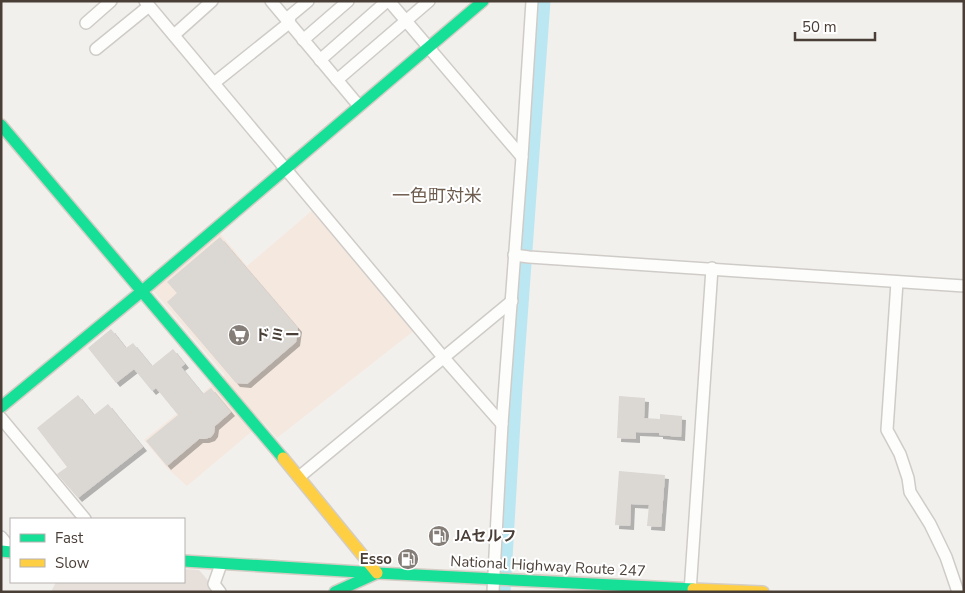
<svg xmlns="http://www.w3.org/2000/svg" width="965" height="593" viewBox="0 0 965 593" font-family="'Nunito Sans','Noto Sans JP',sans-serif">
<defs>
<filter id="shadow"><feDropShadow dx="4" dy="4" stdDeviation="0" flood-color="#0004"/></filter>
</defs>
<rect width="100%" height="100%" fill="#f2f0ed"/>
<polygon fill="#e7e0da" points="184,569 199,570 218,592 51,592 56,582 184,582"/>
<polygon fill="#f5e8df" points="315,208 415,330 277,438 263,422 187,486 167,468 144,440 225,375 150,287 218,231 247,266"/>
<g fill="none" stroke-linecap="round" stroke-linejoin="round">
<polyline stroke="#bbe7f3" stroke-width="19" points="501,592 513,388 541,1"/>
</g>
<g fill="#dbd7d3" filter="url(#shadow)">
<polygon points="220,237 298,328 296,342 247,384 236,383 167,302 177,293 167,282"/>
<polygon points="111,329 126,348 133,343 152,366 173,349 185,364 181,367 203,394 211,388 231,412 215,426 214,433 211,437 205,439 199,439 167,466 146,441 178,415 156,388 152,391 134,369 116,383 88,348"/>
<polygon points="78,395 94,415 108,404 143,447 78,498 57,474 67,467 37,428"/>
<polygon points="619,396 645,398 644,418 660,419 660,414 682,416 681,437 659,435 659,433 636,432 636,439 617,438"/>
<polygon points="619,471 665,475 661,527 647,526 649,505 631,504 630,526 615,525"/>
</g>
<g fill="none" stroke-linecap="round" stroke-linejoin="round">
<g stroke="#cfccc8" stroke-width="14">
<g id="street">
<polyline points="145,1 443,357 502,424"/>
<polyline points="271,1 359,106"/>
<polyline points="389,1 522,157"/>
<polyline points="86,23 111,1"/>
<polyline points="174,35 212,1"/>
<polyline points="303,40 348,1"/>
<polyline points="96,49 149,6"/>
<polyline points="320,60 387,1"/>
<polyline points="337,80 429,1"/>
<polyline points="214,83 289,23 290,16 308,1"/>
<polyline points="514,255 529,257 964,286"/>
<polyline points="897,282 887,430 900,454 908,478 910,492 930,524 946,557 958,592"/>
<polyline points="1,418 85,519"/>
<polyline points="299,477 512,301"/>
<polyline points="1,537 11,549"/>
<polyline points="220,592 214,584 221,564"/>
<polyline points="493,592 502,424 522,157 532,1"/>
<polyline points="690,592 712,268"/>
</g>
</g>
<g stroke="#d4cdc4" stroke-width="14">
<g id="fast">
<polyline points="1,125 283,458"/>
<polyline points="1,407 141,292 483,1"/>
<polyline points="1,551 11,552"/>
<polyline points="184,561 376,573"/>
<polyline points="335,592 377,573 693,589"/>
</g>
</g>
<g stroke="#d4cdc4" stroke-width="14">
<g id="slow">
<polyline points="283,458 377,573"/>
<polyline points="693,589 763,592"/>
</g>
</g>
<use href="#street" stroke="#fdfdfc" stroke-width="11"/>
<use href="#fast" stroke="#16e098" stroke-width="11"/>
<use href="#slow" stroke="#ffcf43" stroke-width="11"/>
</g>
<defs>
<g id="supermarket-disc" transform="scale(1.125)"><circle r="9.5" fill="#857d77" stroke="#fff"/><path d="M-6-5.5h2.5l.6 2H6L4.5 2H-2.5L-4.4-4H-6ZM-1.5 3.2a1.3 1.3 0 1 0 .1 0ZM3 3.2a1.3 1.3 0 1 0 .1 0Z" fill="#fff"/></g>
<g id="fuel-disc" transform="scale(1.125)"><circle r="9.5" fill="#857d77" stroke="#fff"/><path d="M-5.5-6h7V0h2V4h1.3V-2.5L3-4.5l.8-.8L6-3V5H2.5V1h-1V6h-7ZM-4.2-4.7v3.2H.2V-4.7Z" fill="#fff"/></g>
</defs>
<g fill-rule="evenodd">
<use href="#supermarket-disc" x="239" y="335"/>
<use href="#fuel-disc" x="439" y="536"/>
<use href="#fuel-disc" x="408" y="559"/>
</g>
<g text-anchor="middle" dominant-baseline="central" stroke-width="4" stroke-linejoin="round" paint-order="stroke">
<g font-size="15" font-weight="bold" fill="#4a3f37" stroke="#fff" text-anchor="start">
<text x="255" y="335">ドミー</text>
<text x="455" y="536">JAセルフ</text>
<text x="392" y="559" text-anchor="end">Esso</text>
</g>
<g font-size="15" fill="#4a3f37" stroke="#fff">
<text transform="translate(548 566) rotate(3)">National Highway Route 247</text>
</g>
<g font-size="18" fill="#6d5b4e" stroke="#fff">
<text x="437" y="196">一色町対米</text>
</g>
</g>
<rect width="965" height="593" fill="none" stroke="#4a3f37" stroke-width="5"/>
<rect x="10" y="518" width="175" height="65" fill="#ffffff" stroke="#b7b2af"/>
<rect x="20" y="534" width="25" height="8" fill="#16e098" stroke="#b7b2af"/>
<text x="55" y="543" font-size="15" fill="#4a3f37">Fast</text>
<rect x="20" y="559" width="25" height="8" fill="#ffcf43" stroke="#b7b2af"/>
<text x="55" y="568" font-size="15" fill="#4a3f37">Slow</text>
<path d="M795 32v8h80v-8" fill="none" stroke="#4a3f37" stroke-width="2.5"/>
<text x="802" y="32" font-size="15" fill="#4a3f37" stroke="#ffffff" stroke-width="4" paint-order="stroke">50 m</text>
</svg>
